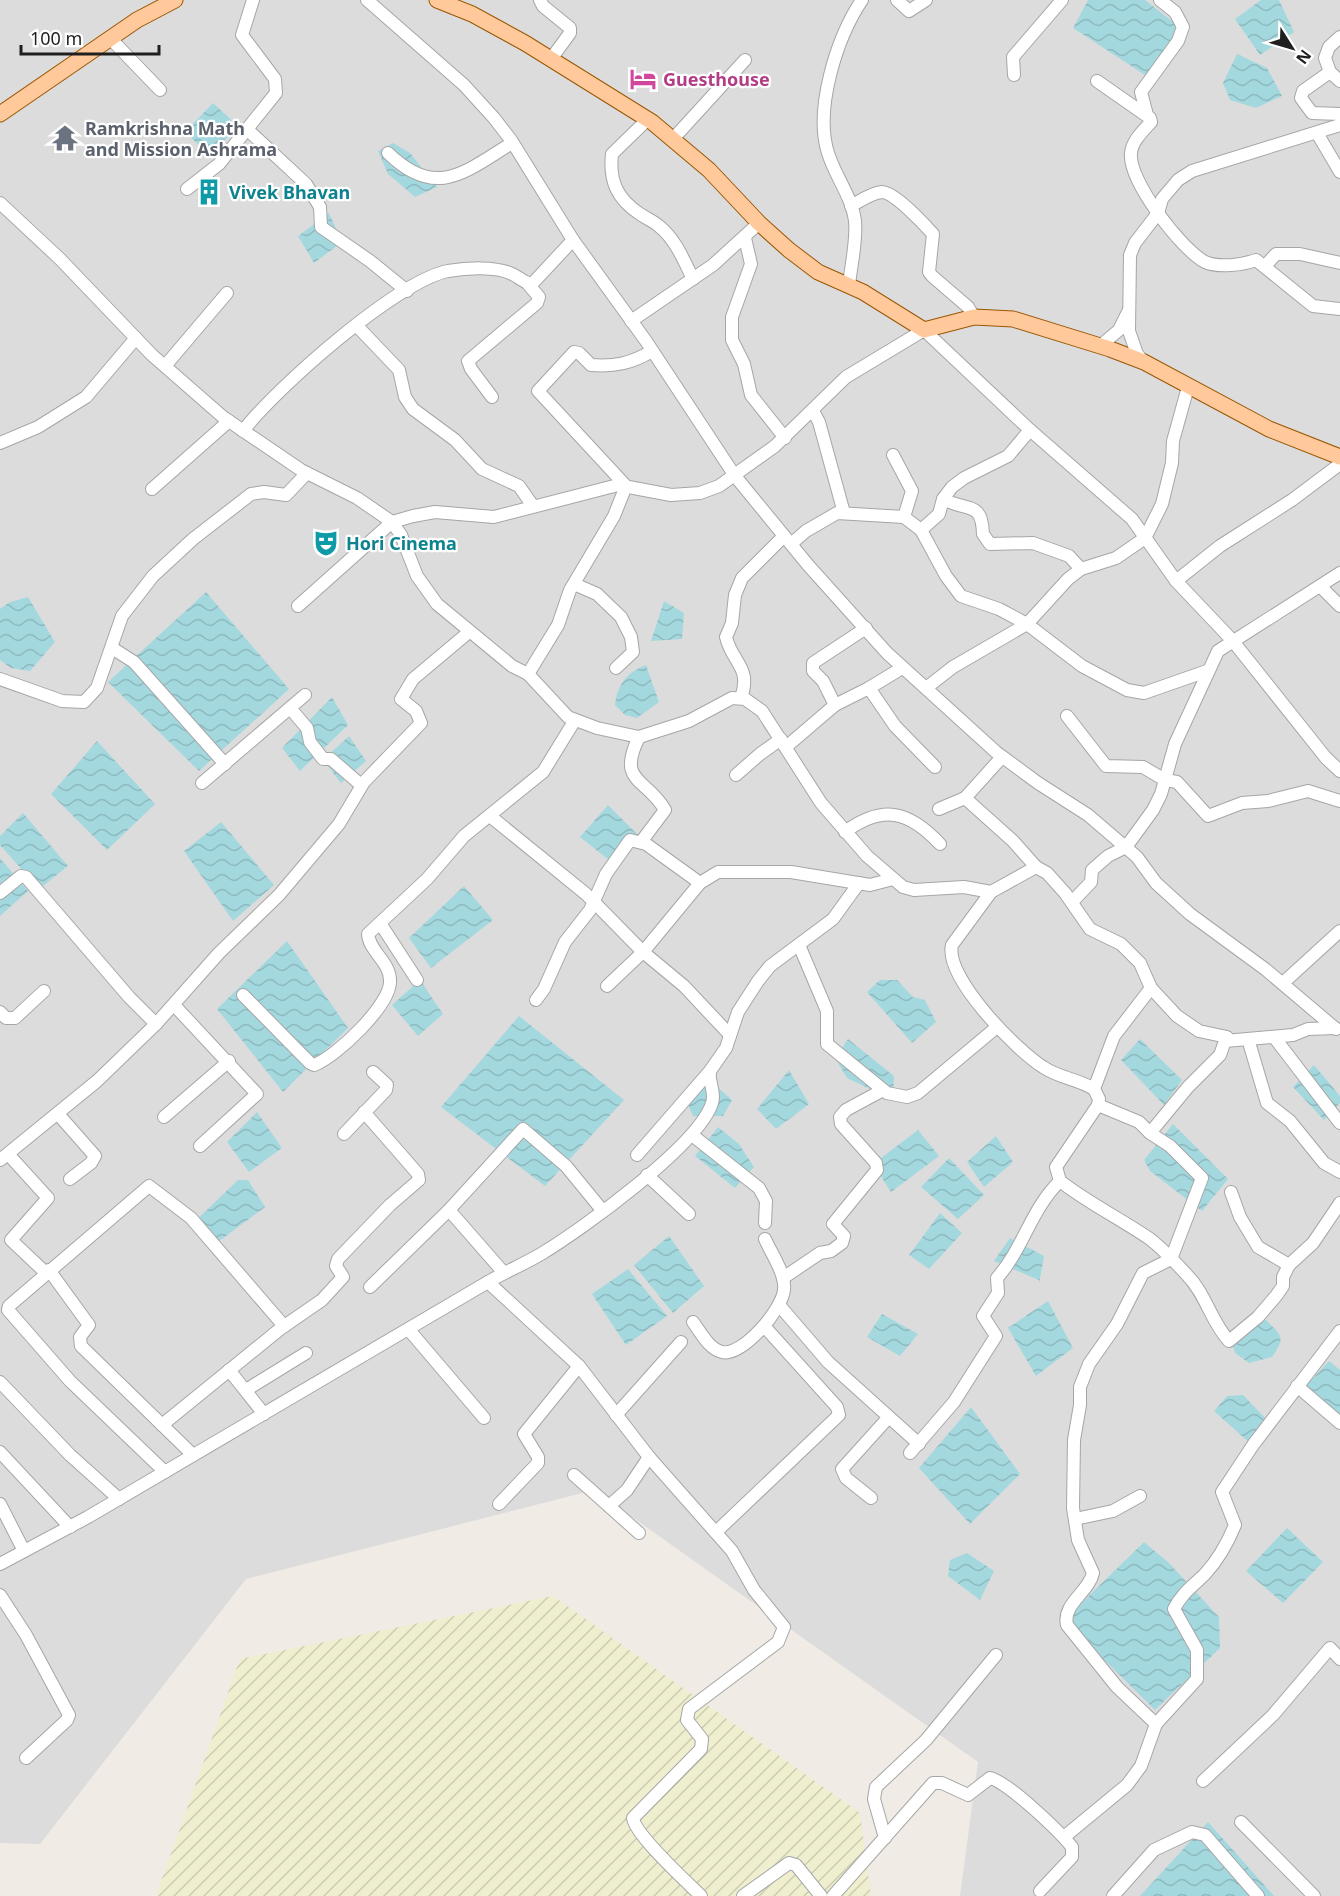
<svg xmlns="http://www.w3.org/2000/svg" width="1340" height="1896" viewBox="0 0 1340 1896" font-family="'Noto Sans',sans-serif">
<defs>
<pattern id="farmland-furrows" width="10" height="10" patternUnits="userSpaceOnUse" patternTransform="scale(1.5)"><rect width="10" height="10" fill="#efeecf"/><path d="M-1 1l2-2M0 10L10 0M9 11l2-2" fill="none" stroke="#ccccb1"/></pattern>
<pattern id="water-waves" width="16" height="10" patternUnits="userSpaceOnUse" patternTransform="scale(1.5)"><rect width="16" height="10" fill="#a4d8df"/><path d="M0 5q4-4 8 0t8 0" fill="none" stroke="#8db9bf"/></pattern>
</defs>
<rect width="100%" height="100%" fill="#f0ebe5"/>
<polygon fill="#dddcdc" points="0,0 1340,0 1340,1896 960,1896 978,1762 594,1490 246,1579 40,1844 0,1843"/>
<polygon fill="url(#farmland-furrows)" points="553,1596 860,1813 871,1896 156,1896 240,1659"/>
<g fill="url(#water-waves)">
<polygon points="1088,0 1145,0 1182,29 1145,75 1073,28"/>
<polygon points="1261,0 1279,0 1294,32 1260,55 1235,19"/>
<polygon points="1237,54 1267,68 1282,96 1256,108 1230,100 1223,83"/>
<polygon points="213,103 238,126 210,156 185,132"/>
<polygon points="393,143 410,153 437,187 415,197 388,174 378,151"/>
<polygon points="329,213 342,242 314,263 298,236"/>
<polygon points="206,592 289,689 199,771 108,682"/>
<polygon points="28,597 55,642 30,671 11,668 0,660 0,609 10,602"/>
<polygon points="664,601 684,613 682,639 651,641"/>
<path d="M646,665L659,702L637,718L625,715L615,705C617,685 627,672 646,665Z"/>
<polygon points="332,697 348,725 300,771 282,748"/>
<polygon points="349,736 366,761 341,783 323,760"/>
<polygon points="97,741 155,804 107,850 51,794"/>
<polygon points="608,805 640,837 614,864 580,837"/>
<polygon points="23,813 68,866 39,889 0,845 0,836"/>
<polygon points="221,822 274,885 233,921 184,851"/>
<polygon points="0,858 28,891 0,916"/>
<polygon points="464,886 493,920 431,968 409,938"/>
<polygon points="287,941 348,1028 283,1092 217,1009"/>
<polygon points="420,980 443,1014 418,1036 392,1005"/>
<polygon points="880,980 897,980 913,997 925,1000 936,1022 912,1043 867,992"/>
<polygon points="519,1016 624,1100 545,1186 441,1107"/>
<polygon points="848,1039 894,1076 893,1100 847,1078 835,1058"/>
<polygon points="1140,1039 1182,1080 1164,1105 1121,1060"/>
<polygon points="1314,1065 1340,1096 1340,1103 1324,1120 1293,1087"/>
<polygon points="789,1070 809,1104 776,1129 757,1109"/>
<polygon points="705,1076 732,1100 723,1116 693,1116 685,1098"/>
<polygon points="257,1112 282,1148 249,1172 227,1142"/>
<polygon points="1173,1124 1228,1179 1202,1211 1150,1171 1144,1160"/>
<polygon points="718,1127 739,1144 754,1167 735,1188 695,1156"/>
<polygon points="918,1130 939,1156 891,1192 873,1164"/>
<polygon points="996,1136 1013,1162 984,1187 967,1162"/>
<polygon points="949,1158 984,1195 958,1219 921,1187"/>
<polygon points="238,1180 248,1180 265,1207 214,1245 191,1225"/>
<polygon points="940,1213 962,1233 929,1269 909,1255"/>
<polygon points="669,1236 704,1286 673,1313 634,1265"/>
<polygon points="1010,1238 1044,1256 1039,1284 1039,1280 994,1261"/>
<polygon points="628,1269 667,1316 626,1345 592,1294"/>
<polygon points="1048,1301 1073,1348 1036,1376 1008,1328"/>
<polygon points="882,1314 918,1334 900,1356 867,1337"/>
<path d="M1252,1320H1266C1282,1336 1286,1337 1272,1357L1249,1363L1235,1353L1231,1338Z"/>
<polygon points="1329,1361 1340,1370 1340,1419 1305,1387"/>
<polygon points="1243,1395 1271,1424 1252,1445 1214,1411 1227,1396"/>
<polygon points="971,1407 1020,1474 970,1524 919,1468"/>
<polygon points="1287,1528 1323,1562 1283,1603 1246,1571"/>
<polygon points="1144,1542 1169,1563 1219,1617 1220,1648 1155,1710 1064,1620"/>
<polygon points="967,1553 994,1571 980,1600 948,1576 950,1560"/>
<polygon points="1208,1822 1274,1896 1140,1896"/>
</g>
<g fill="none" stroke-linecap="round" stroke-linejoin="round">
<g stroke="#a6a6a6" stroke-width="14">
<g id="minor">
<polyline points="367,0 464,85 494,118 511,140 573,240 646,341 735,476 808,565 887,653 996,752 1038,783 1088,815 1137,857 1156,883 1190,914 1265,969 1336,1029"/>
<polyline points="540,0 543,6 570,28 570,33 551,59"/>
<polyline points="897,0 909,11 926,0"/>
<polyline points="1340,37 1329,47 1325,58 1330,72 1340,81"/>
<polyline points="110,38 160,90"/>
<polyline points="1330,72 1303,91 1301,98 1312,113 1340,114"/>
<polyline points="1014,75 1013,57 1062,0"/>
<path d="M1097,81L1150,118L1151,122C1143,131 1132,141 1131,153C1128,181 1182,250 1205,262C1219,268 1242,265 1256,260L1313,306L1340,309"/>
<polyline points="1147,115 1141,92 1178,41 1183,27 1175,12 1160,0"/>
<path d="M648,119L612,154C609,181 617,199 640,214C647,219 654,221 660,227C676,240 684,261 693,279"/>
<polyline points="248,130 306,184 320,207 321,227 370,261 407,291"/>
<polyline points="1317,133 1340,172"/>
<polyline points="673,139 745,60"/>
<path d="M388,153C436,200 465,172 512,143"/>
<polyline points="187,189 219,164 276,93 275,79 242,35 253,0"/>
<polyline points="0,203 60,259 152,355 223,417 301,470 357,498 392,522 401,535 417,576 437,604 512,666 528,674 568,717 597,728 639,737 689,721 732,698 745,699 762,711 821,803 867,856 903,887 914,890 964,887 991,892 1036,867 1047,873 1065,893 1090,929 1121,944 1140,963 1151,988 1177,1016 1199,1031 1227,1037 1225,1041 1293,1035 1308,1029 1335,1028"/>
<path d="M851,206C860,201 871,193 882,192C894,192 924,224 933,234L929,272L932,276L968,307L974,317"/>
<polyline points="745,238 751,264 732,317 732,340 744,364 751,395 785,438"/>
<polyline points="1265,266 1276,254 1300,254 1340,263"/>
<path d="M849,285C851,265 857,241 855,221C852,197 835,176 828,153C814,109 837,37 862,0"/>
<polyline points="631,321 713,265 759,223"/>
<polyline points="357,326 399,370 405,397 413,409 455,440 482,469 519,486 533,506"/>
<polyline points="1100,346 1119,330 1128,312"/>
<polyline points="1144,362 1137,354 1129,331 1130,255 1135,243 1158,213 1162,199 1178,180 1192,171 1340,125"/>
<polyline points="165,366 227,293"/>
<polyline points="492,397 471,369 468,361 537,303 539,297 528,284"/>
<polyline points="813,411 819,422 844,513"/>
<path d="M243,431C276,388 397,281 448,271C466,268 496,266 512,274C519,277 524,283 532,284L573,240"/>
<polyline points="0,443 38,427 86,397 136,338"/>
<polyline points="893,455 912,491 904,517"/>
<polyline points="152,489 229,421"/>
<path d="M943,499C967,512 982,500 983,534L990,544L1033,543L1069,556L1081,569"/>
<polyline points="921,530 946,576 961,596 999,609 1027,624 1082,666 1127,690 1144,693 1207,671"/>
<polyline points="791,544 806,531 837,513 904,517 921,530 939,514 943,499 952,487 964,478 1008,456 1030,430"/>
<polyline points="1176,581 1220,546 1292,500 1340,464"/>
<polyline points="574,584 597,594 621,617 631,637 633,652 616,668"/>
<polyline points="1323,589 1340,606"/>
<polyline points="298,606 392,522 413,516 435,512 494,517 618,485 671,495 700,493 719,486 775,446 846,377 924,330 1030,430 1132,519 1176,581 1232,640 1326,758 1340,771"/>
<polyline points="112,648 134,662 225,764"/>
<path d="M528,674L558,625L570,590L614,516L626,486L538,391L574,352L579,353L591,365C615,367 632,363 652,351"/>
<polyline points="0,679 62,701 84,702 97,688 122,616 153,576 193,539 251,494 264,492 286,495 307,473"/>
<polyline points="869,688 902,668"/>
<polyline points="926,688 953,667 1027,624 1068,579 1081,569 1116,558 1145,538 1162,504 1172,463 1173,441 1188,387"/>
<path d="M741,698C752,667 732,663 726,637L732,623L735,595L742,578L784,536"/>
<polyline points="835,705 823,681 813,671 813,663 866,628"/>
<polyline points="290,708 307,728 310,742 323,759 331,759 361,785"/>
<polyline points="1067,716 1106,766 1143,767 1165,780 1177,782 1208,816 1242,803 1268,801 1308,791 1340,801"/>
<path d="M639,737C616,783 647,778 665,810L641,842"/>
<polyline points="786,747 835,705 869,688 895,726 935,767"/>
<polyline points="736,775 760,754 781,739"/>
<polyline points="202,783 305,695"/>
<polyline points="965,798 1013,841 1036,867"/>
<polyline points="939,809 965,798 1002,757"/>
<polyline points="490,816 586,894 643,952 700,883 718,872 791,872 870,885 893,879"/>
<path d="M845,832C883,804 909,811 940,844"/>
<polyline points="0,893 21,876 26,877 129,997 156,1024"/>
<polyline points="1072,902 1091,882 1092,870 1108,856 1126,847 1153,810 1161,794 1175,744 1218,651 1340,573"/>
<polyline points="380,923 417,980"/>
<polyline points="799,945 827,1011 827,1044 887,1093 907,1097 918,1093 997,1027"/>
<polyline points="1283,983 1340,931"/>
<polyline points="607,986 643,952 684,986 730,1035"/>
<path d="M243,995L310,1063L314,1065C336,1057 392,1004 390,980C390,962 369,951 368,934L427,879L464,836L543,772L575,720"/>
<polyline points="536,1000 544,989 565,942 590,910 606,874 630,840 646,844 700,883"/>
<polyline points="174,1005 257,1094 200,1146"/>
<polyline points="0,1012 6,1018 15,1018 44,991"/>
<polyline points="1274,1037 1340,1123"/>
<polyline points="1248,1039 1267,1103 1290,1121 1324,1163 1340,1172"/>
<polyline points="1094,1089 1114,1036 1151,988"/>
<polyline points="1098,1105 1139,1122 1150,1133"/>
<polyline points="58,1114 95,1156 91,1163 70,1179"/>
<polyline points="164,1117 229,1061"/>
<polyline points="344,1134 386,1090 387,1085 373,1072"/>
<polyline points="692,1135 759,1188 766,1201 765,1223"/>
<polyline points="8,1154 48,1198 11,1240 46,1273"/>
<polyline points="637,1155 710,1071"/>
<polyline points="0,1160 97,1081 156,1024 219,953 279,895 339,824 364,782 421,723 416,711 401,699 413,679 469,632"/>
<polyline points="647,1175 689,1214"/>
<path d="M1060,1181C1088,1203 1121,1219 1150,1239C1163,1249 1176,1263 1187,1275C1206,1294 1211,1322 1229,1341L1258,1317L1276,1296L1283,1286V1277L1289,1265L1313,1243L1340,1203"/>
<polyline points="1231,1192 1240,1217 1258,1247 1289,1265"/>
<polyline points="449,1210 504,1273"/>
<polyline points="49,1270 89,1325 80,1337 81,1346 193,1455"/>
<polyline points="783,1278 820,1253 831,1251 842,1243 844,1236 833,1224 877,1170 876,1163 841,1124 840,1117 846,1110 883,1090"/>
<path d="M488,1282L579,1366L649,1457L732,1551L754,1590L784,1627L778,1642L689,1709L687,1720L702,1739L701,1749L633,1818C635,1835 687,1882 701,1896"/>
<polyline points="370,1287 449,1210 523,1129 566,1166 602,1210"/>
<polyline points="779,1305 828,1362 919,1444"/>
<path d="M693,1322C701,1333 709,1349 722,1352C742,1357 782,1310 784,1290C786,1274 771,1253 765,1239"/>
<polyline points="409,1330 484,1418"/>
<polyline points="229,1370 264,1414"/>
<polyline points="0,1382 70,1455 119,1499"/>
<polyline points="1297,1386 1340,1423"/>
<polyline points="246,1390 306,1353"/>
<polyline points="616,1415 681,1342"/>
<polyline points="162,1425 280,1329 322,1300 343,1277 336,1266 338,1259 390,1205 419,1180 418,1174 364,1112"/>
<polyline points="0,1452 70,1527"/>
<path d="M910,1453L954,1402L996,1336L983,1316L998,1293L997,1278C1023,1249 1031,1209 1060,1181L1056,1167L1098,1105L1099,1099L1094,1089C1078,1079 1059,1078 1043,1067C1017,1051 944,977 952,945L991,892"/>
<polyline points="165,1472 70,1381 8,1310 9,1306 149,1186 191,1218 284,1326"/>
<polyline points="574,1475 639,1533"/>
<polyline points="871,1498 846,1478 842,1469 888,1418"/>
<polyline points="0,1504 24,1551"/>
<polyline points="499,1504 538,1463 538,1457 524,1434 579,1366"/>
<polyline points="609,1506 627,1490 649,1457"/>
<polyline points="1075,1519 1113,1511 1140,1496"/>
<polyline points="716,1532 839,1415 837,1407 764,1326"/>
<path d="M0,1564L88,1517L488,1282C505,1272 524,1264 541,1254C581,1230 699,1145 712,1103C716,1092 708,1082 710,1071L726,1048L738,1012L758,981L770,966L833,919L859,883"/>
<polyline points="0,1595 26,1635 69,1715 67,1720 26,1758"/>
<path d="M1156,1724L1117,1687L1067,1625C1062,1604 1089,1592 1093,1573L1078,1540L1073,1508L1074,1440L1080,1405V1387L1089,1364L1117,1324L1143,1273L1171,1259L1202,1178L1170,1146L1150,1133L1188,1087L1220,1055L1225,1041"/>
<polyline points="1203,1781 1273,1715 1330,1648 1340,1659"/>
<polyline points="1241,1822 1314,1896"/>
<path d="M1064,1837L1127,1785L1141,1766L1156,1724L1197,1679V1650L1174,1609C1182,1593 1193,1586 1205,1574C1218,1560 1228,1542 1235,1525L1222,1492L1253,1445L1340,1331"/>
<polyline points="885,1838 874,1799 876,1787 926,1740 996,1655"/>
<polyline points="743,1896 789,1863 796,1865 821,1896"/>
<path d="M833,1896L933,1783H942L968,1795L990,1778C1009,1783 1059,1831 1072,1847V1857L1040,1891"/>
<polyline points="1113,1896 1154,1850 1192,1832 1205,1835 1258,1896"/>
</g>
</g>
<g stroke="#9a5600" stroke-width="17">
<g id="major">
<polyline points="437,0 472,14 525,43 652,122 709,170 759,223 789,250 818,272 863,292 924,330 974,317 1013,319 1110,349 1144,362 1269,429 1340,457"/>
<polyline points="0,114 137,20 175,0"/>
</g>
</g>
<use href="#minor" stroke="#fff" stroke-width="12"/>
<use href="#major" stroke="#ffc99b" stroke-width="15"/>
</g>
<defs>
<g id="hotel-bare" transform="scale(2.07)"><path d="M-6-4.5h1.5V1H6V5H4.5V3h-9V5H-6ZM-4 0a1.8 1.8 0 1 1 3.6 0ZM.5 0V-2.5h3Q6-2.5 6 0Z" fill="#d1479c" stroke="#fff" stroke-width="2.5" paint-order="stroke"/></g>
<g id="temple-bare" transform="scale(2.07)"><path d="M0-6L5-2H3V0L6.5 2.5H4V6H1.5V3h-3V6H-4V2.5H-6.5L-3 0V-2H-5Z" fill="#6b7280" stroke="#fff" stroke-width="2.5" paint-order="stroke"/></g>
<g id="building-bare" transform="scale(2.07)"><path d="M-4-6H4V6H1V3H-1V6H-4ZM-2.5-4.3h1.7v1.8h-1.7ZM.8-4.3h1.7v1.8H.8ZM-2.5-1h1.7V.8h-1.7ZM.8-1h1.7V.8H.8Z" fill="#0f9aa8" stroke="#fff" stroke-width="2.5" paint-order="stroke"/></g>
<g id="theatre-bare" transform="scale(2.07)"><path d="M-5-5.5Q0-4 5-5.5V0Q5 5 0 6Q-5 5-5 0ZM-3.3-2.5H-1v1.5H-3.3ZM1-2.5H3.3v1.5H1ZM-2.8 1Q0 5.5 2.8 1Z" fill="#0f9aa8" stroke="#fff" stroke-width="2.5" paint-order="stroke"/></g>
</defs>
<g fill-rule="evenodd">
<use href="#hotel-bare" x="643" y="79"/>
<use href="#temple-bare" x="65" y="138"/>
<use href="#building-bare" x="209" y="192"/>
<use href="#theatre-bare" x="326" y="543"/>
</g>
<g text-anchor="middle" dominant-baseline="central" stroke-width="4.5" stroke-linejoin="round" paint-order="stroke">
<g font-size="18" font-weight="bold" fill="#b23c85" stroke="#fff" text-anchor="start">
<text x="663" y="79">Guesthouse</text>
</g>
<g font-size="18" font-weight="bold" fill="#5b616d" stroke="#fff" text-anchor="start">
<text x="85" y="128">Ramkrishna Math<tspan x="85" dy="21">and Mission Ashrama</tspan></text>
</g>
<g font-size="18" font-weight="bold" fill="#0d838f" stroke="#fff" text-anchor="start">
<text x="229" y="192">Vivek Bhavan</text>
<text x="346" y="543">Hori Cinema</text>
</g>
</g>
<g transform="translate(1292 48) rotate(127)" stroke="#ffffff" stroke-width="4.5" paint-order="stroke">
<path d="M0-4.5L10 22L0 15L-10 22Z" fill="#1f1f1f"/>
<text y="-9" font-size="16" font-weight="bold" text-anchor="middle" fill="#1f1f1f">N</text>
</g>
<path d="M21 45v9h138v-9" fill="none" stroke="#1f1f1f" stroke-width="3"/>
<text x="30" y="45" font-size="18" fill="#1f1f1f" stroke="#ffffff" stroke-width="4.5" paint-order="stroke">100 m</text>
</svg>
